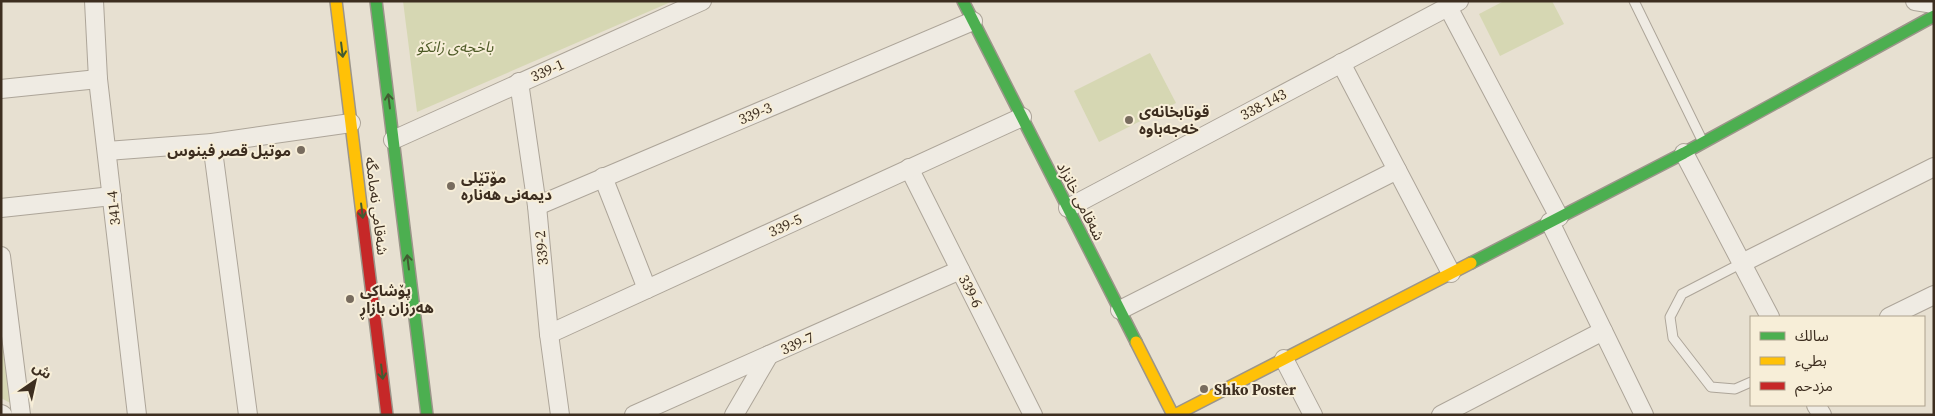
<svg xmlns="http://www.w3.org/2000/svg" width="1935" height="416" viewBox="0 0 1935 416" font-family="'Source Serif 4','Noto Sans Arabic',serif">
<rect width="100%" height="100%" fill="#e7e0d1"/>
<g fill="#d6d7b3">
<polygon points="403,1 673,1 417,112"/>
<polygon points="1504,1 1552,1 1564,24 1500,56 1479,14"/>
<polygon points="1150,53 1176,103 1099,142 1074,91"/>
<polygon points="1,296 14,405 1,398"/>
</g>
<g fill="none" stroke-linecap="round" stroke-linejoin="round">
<g stroke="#ada599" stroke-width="11">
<g id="lane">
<polyline points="1634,1 1702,140"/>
<polyline points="1742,263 1682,294 1670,317 1673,338 1711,387 1735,389 1751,382"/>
</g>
</g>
<g stroke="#ada599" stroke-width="20">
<g id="street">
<polyline points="94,1 98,79 137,415"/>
<polyline points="1915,1 1934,4"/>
<polyline points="1448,7 1559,217"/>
<polyline points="1341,63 1451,273"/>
<polyline points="519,82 537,206 549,334 560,415"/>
<polyline points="1,89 98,79"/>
<polyline points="393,140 702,1"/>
<polyline points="212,143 248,415"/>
<polyline points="107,151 212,143 351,123"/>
<polyline points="1684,153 1770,317"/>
<polyline points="909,168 1033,415"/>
<polyline points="603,177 647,289"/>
<polyline points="537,206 973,21"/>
<polyline points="1,208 112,196"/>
<polyline points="1068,208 1459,1"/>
<polyline points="1550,222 1644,415"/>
<polyline points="1,256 21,415"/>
<polyline points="1742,263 1934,167"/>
<polyline points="1120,310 1397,170"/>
<polyline points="1889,317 1934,295"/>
<polyline points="549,334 1022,117"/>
<polyline points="1284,359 1313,415"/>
<polyline points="1816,405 1822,415"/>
<polyline points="1,414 3,415"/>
<polyline points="634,415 960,270"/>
<polyline points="734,415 769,355"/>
<polyline points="1441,415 1603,331"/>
</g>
</g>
<g stroke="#9c958a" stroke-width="14">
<g id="fast">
<polyline points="376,1 427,415"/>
<polyline points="963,1 1136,342"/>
<polyline points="1471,263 1684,153 1934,16"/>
</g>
</g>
<g stroke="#9c958a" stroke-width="14">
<g id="slow">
<polyline points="336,1 362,214"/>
<polyline points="1136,342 1173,415"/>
<polyline points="1175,415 1471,263"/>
</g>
</g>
<g stroke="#9c958a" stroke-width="14">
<polyline id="jam" points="362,214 387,415"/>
</g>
<use href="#lane" stroke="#efebe3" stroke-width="9"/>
<use href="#street" stroke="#efebe3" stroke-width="18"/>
<use href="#fast" stroke="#4caf50" stroke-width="11"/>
<use href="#slow" stroke="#ffc107" stroke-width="11"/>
<use href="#jam" stroke="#c62828" stroke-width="11"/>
</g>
<defs><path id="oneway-shaft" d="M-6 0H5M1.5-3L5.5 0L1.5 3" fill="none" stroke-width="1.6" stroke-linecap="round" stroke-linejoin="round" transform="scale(1.25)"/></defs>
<g stroke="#425b31">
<use href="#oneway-shaft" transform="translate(342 50) rotate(83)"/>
<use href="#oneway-shaft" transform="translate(389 101) rotate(-97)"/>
<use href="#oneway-shaft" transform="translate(362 211) rotate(83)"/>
<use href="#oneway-shaft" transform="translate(408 262) rotate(-97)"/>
<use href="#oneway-shaft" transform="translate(382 372) rotate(83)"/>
</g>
<g fill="#786c5e" stroke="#f7eed8" stroke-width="2">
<circle cx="1129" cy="120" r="5"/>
<circle cx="301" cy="150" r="5"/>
<circle cx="451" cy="186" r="5"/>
<circle cx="350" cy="299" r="5"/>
<circle cx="1204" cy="389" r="5"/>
</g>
<g text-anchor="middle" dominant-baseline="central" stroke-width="4" stroke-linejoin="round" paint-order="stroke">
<g font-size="15" font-style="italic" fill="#4d5a26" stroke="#f7eed8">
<text x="455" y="46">باخچەی زانکۆ</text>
</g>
<g font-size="15" fill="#3d2e20" stroke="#f7eed8">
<text transform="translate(547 70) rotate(-24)">339-1</text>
<text transform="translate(1263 104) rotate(-28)">338-143</text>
<text transform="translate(755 113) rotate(-23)">339-3</text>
<text transform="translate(1081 201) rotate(63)">شەقامی خانزاد</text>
<text transform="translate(377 206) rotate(83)">شەقامی نەمامگە</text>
<text transform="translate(113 208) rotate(-96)">341-4</text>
<text transform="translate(785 225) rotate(-25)">339-5</text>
<text transform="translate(541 248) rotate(-95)">339-2</text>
<text transform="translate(971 291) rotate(63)">339-6</text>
<text transform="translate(797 343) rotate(-24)">339-7</text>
</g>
<g font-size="15" font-weight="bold" fill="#3d2e20" stroke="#f7eed8" text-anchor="start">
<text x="1139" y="111">قوتابخانەی<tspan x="1139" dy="17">خەجەباوە</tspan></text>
<text x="291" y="150" text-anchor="end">موتيل قصر فينوس</text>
<text x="461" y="177">مۆتێلی<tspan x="461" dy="17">دیمەنی هەنارە</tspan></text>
<text x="360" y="290">پۆشاکی<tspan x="360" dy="17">هەرزان بازاڕ</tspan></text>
<text x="1214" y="389">Shko Poster</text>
</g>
</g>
<rect width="1935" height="416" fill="none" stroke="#3d2e20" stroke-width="5"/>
<rect x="1750" y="316" width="175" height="90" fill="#f7eed8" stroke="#ada18e"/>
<rect x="1760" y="332" width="25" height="8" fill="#4caf50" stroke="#ada18e"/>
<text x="1795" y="341" font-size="15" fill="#3d2e20">سالك</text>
<rect x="1760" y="357" width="25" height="8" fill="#ffc107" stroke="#ada18e"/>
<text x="1795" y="366" font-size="15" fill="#3d2e20">بطيء</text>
<rect x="1760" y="382" width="25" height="8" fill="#c62828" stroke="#ada18e"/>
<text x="1795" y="391" font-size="15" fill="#3d2e20">مزدحم</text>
<g transform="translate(35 381) rotate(34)" stroke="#f7eed8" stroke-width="4" paint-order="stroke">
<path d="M0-4L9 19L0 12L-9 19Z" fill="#3d2e20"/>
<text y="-8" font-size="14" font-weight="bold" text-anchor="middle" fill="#3d2e20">ش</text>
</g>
</svg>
